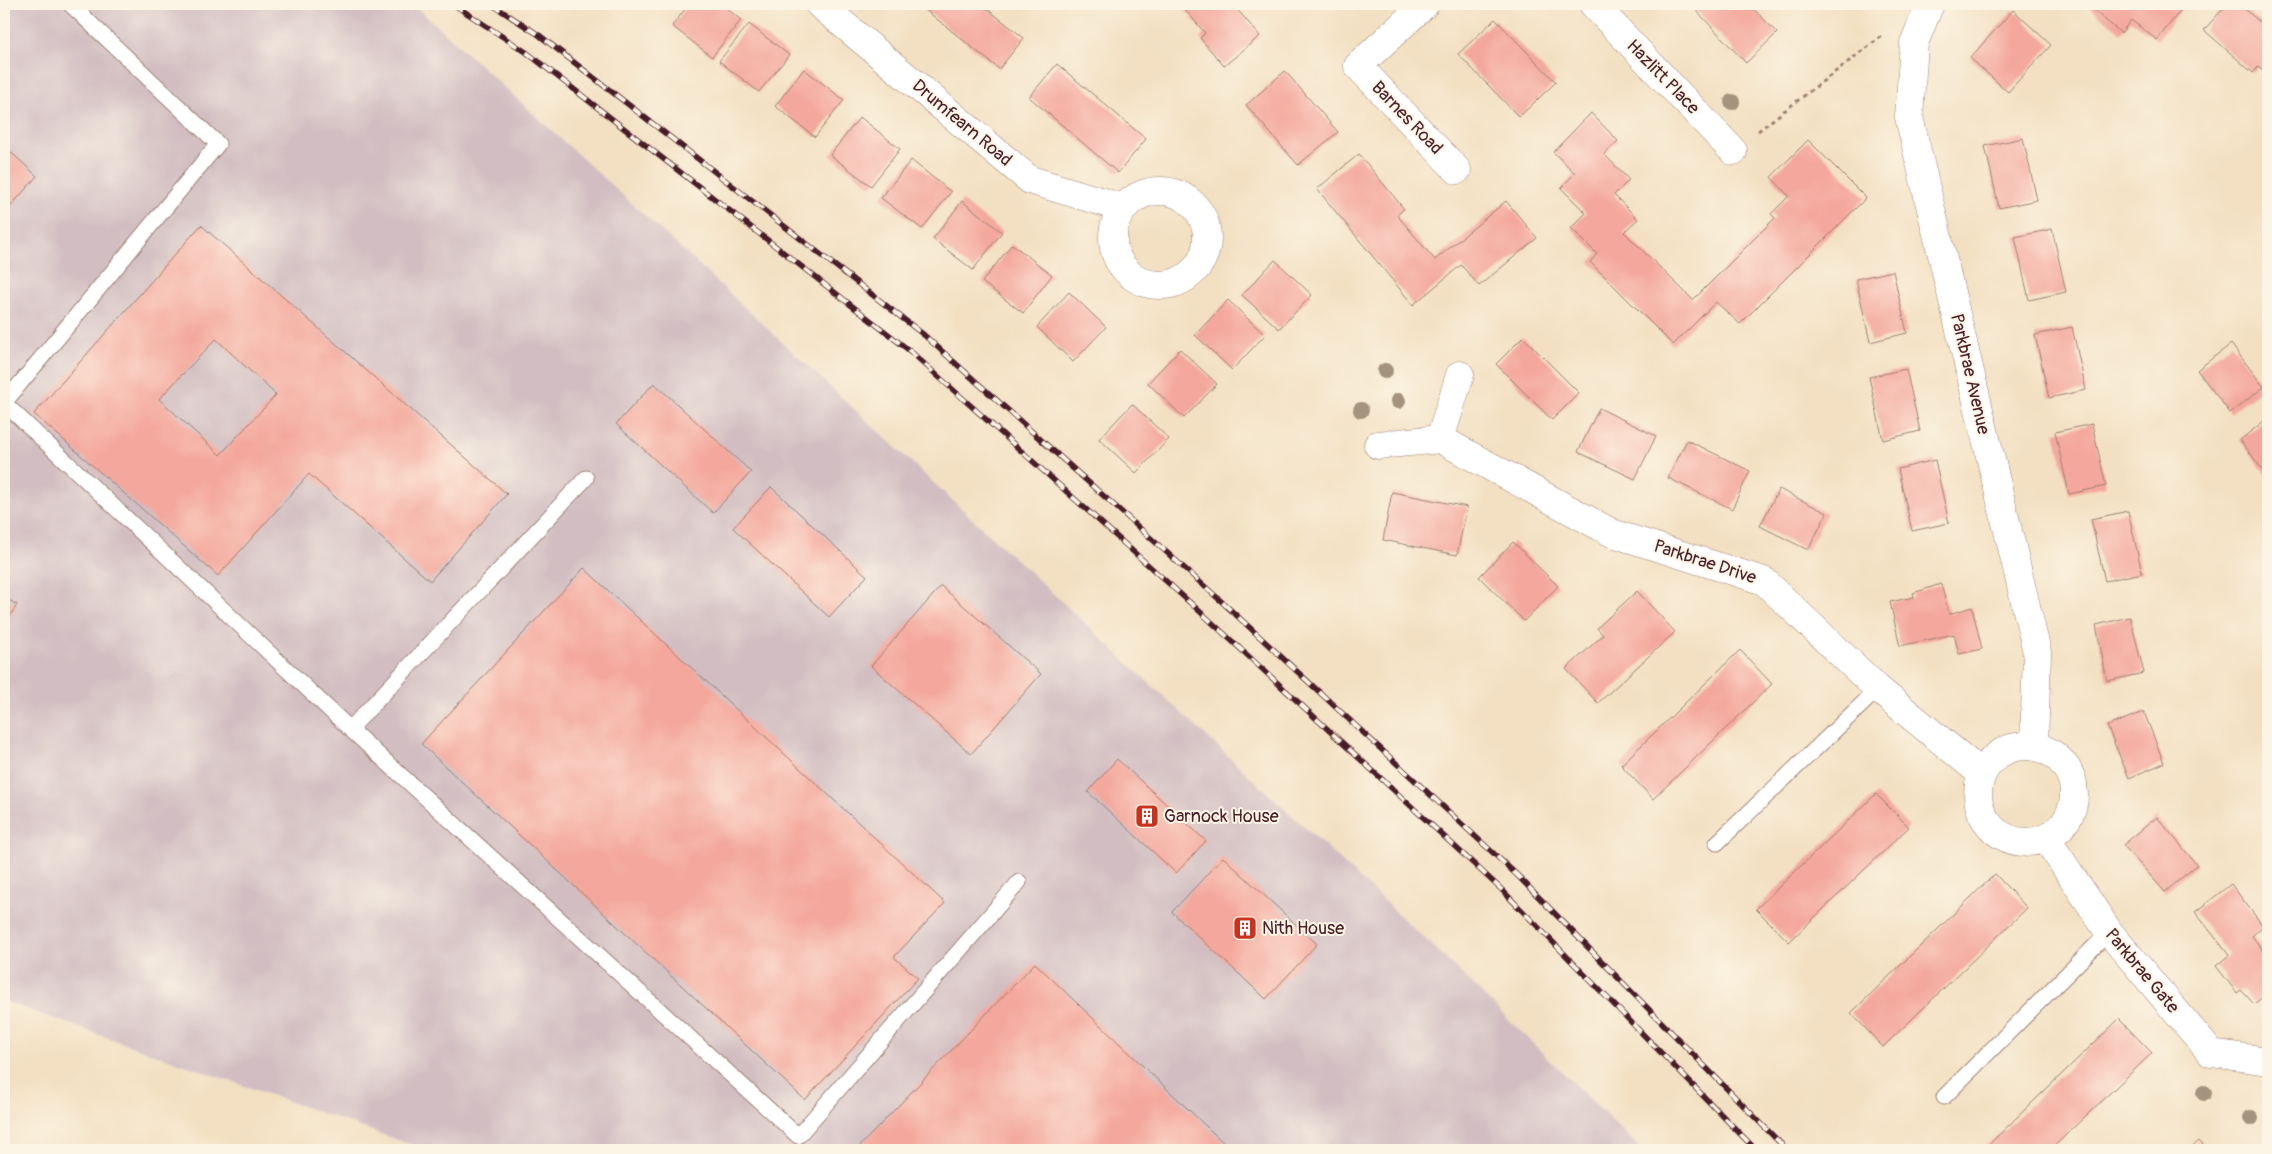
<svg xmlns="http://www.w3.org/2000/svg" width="2272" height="1154" viewBox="0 0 2272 1154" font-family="Pangolin,sans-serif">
<rect width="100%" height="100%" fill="#fcf5e5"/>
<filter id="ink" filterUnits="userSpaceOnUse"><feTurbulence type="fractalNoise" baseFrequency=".02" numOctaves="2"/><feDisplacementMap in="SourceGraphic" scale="10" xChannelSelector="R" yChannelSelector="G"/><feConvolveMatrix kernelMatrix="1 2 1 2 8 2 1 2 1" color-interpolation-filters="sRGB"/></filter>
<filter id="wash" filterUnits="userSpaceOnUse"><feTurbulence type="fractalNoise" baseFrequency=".0096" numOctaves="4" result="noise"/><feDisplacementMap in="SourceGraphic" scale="20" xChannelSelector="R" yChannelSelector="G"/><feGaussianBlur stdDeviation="1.12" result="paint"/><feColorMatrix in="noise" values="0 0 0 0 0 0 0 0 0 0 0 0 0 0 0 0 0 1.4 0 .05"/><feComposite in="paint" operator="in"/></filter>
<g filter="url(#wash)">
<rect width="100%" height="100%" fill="#f3e0c2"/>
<polygon fill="#d2bec2" points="4,4 413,4 686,253 1439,952 1642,1150 426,1150 4,1001"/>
<g id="blocks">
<g fill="#f4a79c" fill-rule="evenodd">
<polygon points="689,4 721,4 741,20 712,57 672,26"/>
<polygon points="918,4 981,4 1024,38 999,69"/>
<polygon points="1183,4 1240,4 1236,8 1260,36 1224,66 1200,38 1205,33 1181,5"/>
<polygon points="1690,4 1749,4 1777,33 1746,63"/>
<polygon points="2086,4 2181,4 2184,6 2157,40 2131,20 2121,33"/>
<polygon points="2227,4 2239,4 2268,29 2268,75 2258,67 2253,73 2204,30"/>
<polygon points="2013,10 2051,45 2008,92 1970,58"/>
<polygon points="1495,19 1556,82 1519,117 1458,54"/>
<polygon points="749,24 789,55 759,92 719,61"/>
<polygon points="1057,64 1146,139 1118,173 1029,97"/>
<polygon points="804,69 844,100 815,137 775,106"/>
<polygon points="1285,71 1338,132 1298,165 1246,105"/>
<polygon points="1591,113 1618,141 1604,154 1629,180 1614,195 1638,219 1624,232 1693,300 1775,218 1771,214 1789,196 1771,177 1808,140 1866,198 1740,324 1716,302 1673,345 1590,262 1597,254 1571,228 1586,213 1561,188 1575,173 1553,152"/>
<polygon points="860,117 900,149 871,186 830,155"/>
<polygon points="2023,138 2037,200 1999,208 1985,146"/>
<polygon points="4,146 37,176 4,214"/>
<polygon points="1359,154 1404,209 1397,215 1435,260 1506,201 1537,238 1479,286 1461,265 1413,305 1317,189"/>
<polygon points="911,160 951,192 922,229 881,198"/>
<polygon points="962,201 1002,232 973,270 933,239"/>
<path d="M201,225L507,494L430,581L309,474L218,576L34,414ZM216,339L276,395L220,455L159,399Z"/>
<polygon points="2052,229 2066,292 2029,300 2015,237"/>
<polygon points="1012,244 1052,275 1023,313 982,282"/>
<polygon points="1275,260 1312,295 1279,329 1242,295"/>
<polygon points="1893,271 1907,333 1870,342 1856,279"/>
<polygon points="1069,292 1106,327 1073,362 1037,327"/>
<polygon points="1228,300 1265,335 1232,370 1195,335"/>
<polygon points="2072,327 2086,390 2049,398 2035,335"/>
<polygon points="1523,337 1579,393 1552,420 1496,364"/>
<polygon points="2231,344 2264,387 2230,413 2197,370"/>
<polygon points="1180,349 1217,384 1184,418 1148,383"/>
<polygon points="1906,369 1920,431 1883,440 1869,377"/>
<polygon points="654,383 751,472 713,513 616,424"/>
<polygon points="1132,404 1169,439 1136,473 1099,439"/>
<polygon points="1599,408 1656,436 1635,479 1578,452"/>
<polygon points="2268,418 2268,477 2240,440"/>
<polygon points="2092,424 2106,486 2069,494 2055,432"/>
<polygon points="1687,440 1750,471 1732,509 1668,478"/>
<polygon points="1935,460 1949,523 1912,531 1898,469"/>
<polygon points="771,487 867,576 829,617 733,528"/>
<polygon points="1779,489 1827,513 1808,550 1760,526"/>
<polygon points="1392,492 1467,507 1457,555 1383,540"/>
<polygon points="2128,511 2142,573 2105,581 2091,519"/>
<polygon points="1513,542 1558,586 1524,621 1479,577"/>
<polygon points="584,568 945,903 894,957 918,978 805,1100 421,744"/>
<polygon points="1941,584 1949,614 1972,607 1982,649 1959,654 1954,634 1900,646 1890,602 1914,597 1913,593"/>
<polygon points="941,586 1041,674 971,754 871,666"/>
<polygon points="1637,591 1675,632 1598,703 1566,669 1603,635 1597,628"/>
<polygon points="4,597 17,605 4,626"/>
<polygon points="2130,617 2144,673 2107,681 2096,625"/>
<polygon points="1740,650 1772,684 1653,799 1621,765"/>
<polygon points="2144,712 2164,763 2129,778 2107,726"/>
<polygon points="1117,759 1206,841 1176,873 1088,792"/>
<polygon points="1876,794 1909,827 1789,942 1756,909"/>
<polygon points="2157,817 2197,865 2165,892 2123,845"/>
<polygon points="1223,857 1317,944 1266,999 1172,912"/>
<polygon points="1995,874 2027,908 1883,1047 1851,1013"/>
<polygon points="2231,884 2263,926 2252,936 2268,957 2268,968 2264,972 2268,977 2268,993 2254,1004 2241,990 2237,993 2216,966 2229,955 2195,912"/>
<polygon points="1035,963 1231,1150 857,1149"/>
<polygon points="2119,1019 2152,1053 2050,1150 1983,1150"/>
<polygon points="2199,1141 2208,1150 2189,1150"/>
</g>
</g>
</g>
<g filter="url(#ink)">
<use href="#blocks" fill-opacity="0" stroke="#9e8076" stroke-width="1"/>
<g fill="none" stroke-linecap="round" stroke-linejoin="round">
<g stroke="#9e8076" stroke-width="17">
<g id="service">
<polyline points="70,4 218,144 4,403 350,729 798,1136 1019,882"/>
<polyline points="350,729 586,478"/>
<polyline points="1717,843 1878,689"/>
<polyline points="1944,1097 2109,932"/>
</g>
</g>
<g stroke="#9e8076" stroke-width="29">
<g id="minor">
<polyline points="819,4 1030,180 1123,208"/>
<polyline points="1425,4 1358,66 1457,170"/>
<polyline points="1593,4 1733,151"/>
<polyline points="1930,4 1914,43 1909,117 2037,652 2034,746"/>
<circle cx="1160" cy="238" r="47"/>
<polyline points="1440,439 1460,375"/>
<polyline points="1378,445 1440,439 1612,533 1764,581 1878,689 1982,774"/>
<circle cx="2026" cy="794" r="48"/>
<polyline points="2046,838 2109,932 2211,1053 2268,1061"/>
</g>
</g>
<polyline stroke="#9e8076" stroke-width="3" stroke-dasharray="4 4" stroke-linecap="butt" points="1758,131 1882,36"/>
<use href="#service" stroke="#fff" stroke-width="15"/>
<use href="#minor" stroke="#fff" stroke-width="28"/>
<g stroke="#4a1f2b" stroke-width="5.5">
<g id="rail">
<polyline points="453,4 526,52 910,351 1206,617 1502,890 1756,1150"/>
<polyline points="491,4 539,35 924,335 1221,601 1517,875 1787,1150"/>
</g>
</g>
<use href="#rail" stroke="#fcf5e5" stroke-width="4" stroke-dasharray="11" stroke-linecap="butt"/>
</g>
<g fill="#a5947d">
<circle cx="1732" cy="102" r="8"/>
<circle cx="1385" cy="371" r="8"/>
<circle cx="1398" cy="401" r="8"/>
<circle cx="1361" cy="410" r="8"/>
<circle cx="2204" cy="1093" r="8"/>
<circle cx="2251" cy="1118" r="8"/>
</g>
</g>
<defs>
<g id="building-square" transform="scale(1.25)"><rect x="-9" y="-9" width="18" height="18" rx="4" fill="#c8321e" stroke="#fcf5e5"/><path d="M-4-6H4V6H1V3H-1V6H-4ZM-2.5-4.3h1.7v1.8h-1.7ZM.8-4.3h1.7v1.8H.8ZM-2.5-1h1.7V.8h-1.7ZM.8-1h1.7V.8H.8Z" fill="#fff"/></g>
</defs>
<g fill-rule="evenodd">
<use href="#building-square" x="1147" y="816"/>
<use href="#building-square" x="1245" y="928"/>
</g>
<g text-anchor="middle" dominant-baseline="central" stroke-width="4" stroke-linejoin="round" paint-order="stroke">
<g font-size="18" fill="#4a1f2b" stroke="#fcf5e5">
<text transform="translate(1663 77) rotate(46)">Hazlitt Place</text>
<text transform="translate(1407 118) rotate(46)">Barnes Road</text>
<text transform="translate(962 123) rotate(40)">Drumfearn Road</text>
<text transform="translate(1970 374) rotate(77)">Parkbrae Avenue</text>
<text transform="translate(1705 562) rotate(18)">Parkbrae Drive</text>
<text transform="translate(2142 971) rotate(50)">Parkbrae Gate</text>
</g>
<g font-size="18" fill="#4a1f2b" stroke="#fcf5e5" text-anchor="start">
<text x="1164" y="816">Garnock House</text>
<text x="1262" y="928">Nith House</text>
</g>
</g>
<rect width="2272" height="1154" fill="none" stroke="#fcf5e5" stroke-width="20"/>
</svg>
